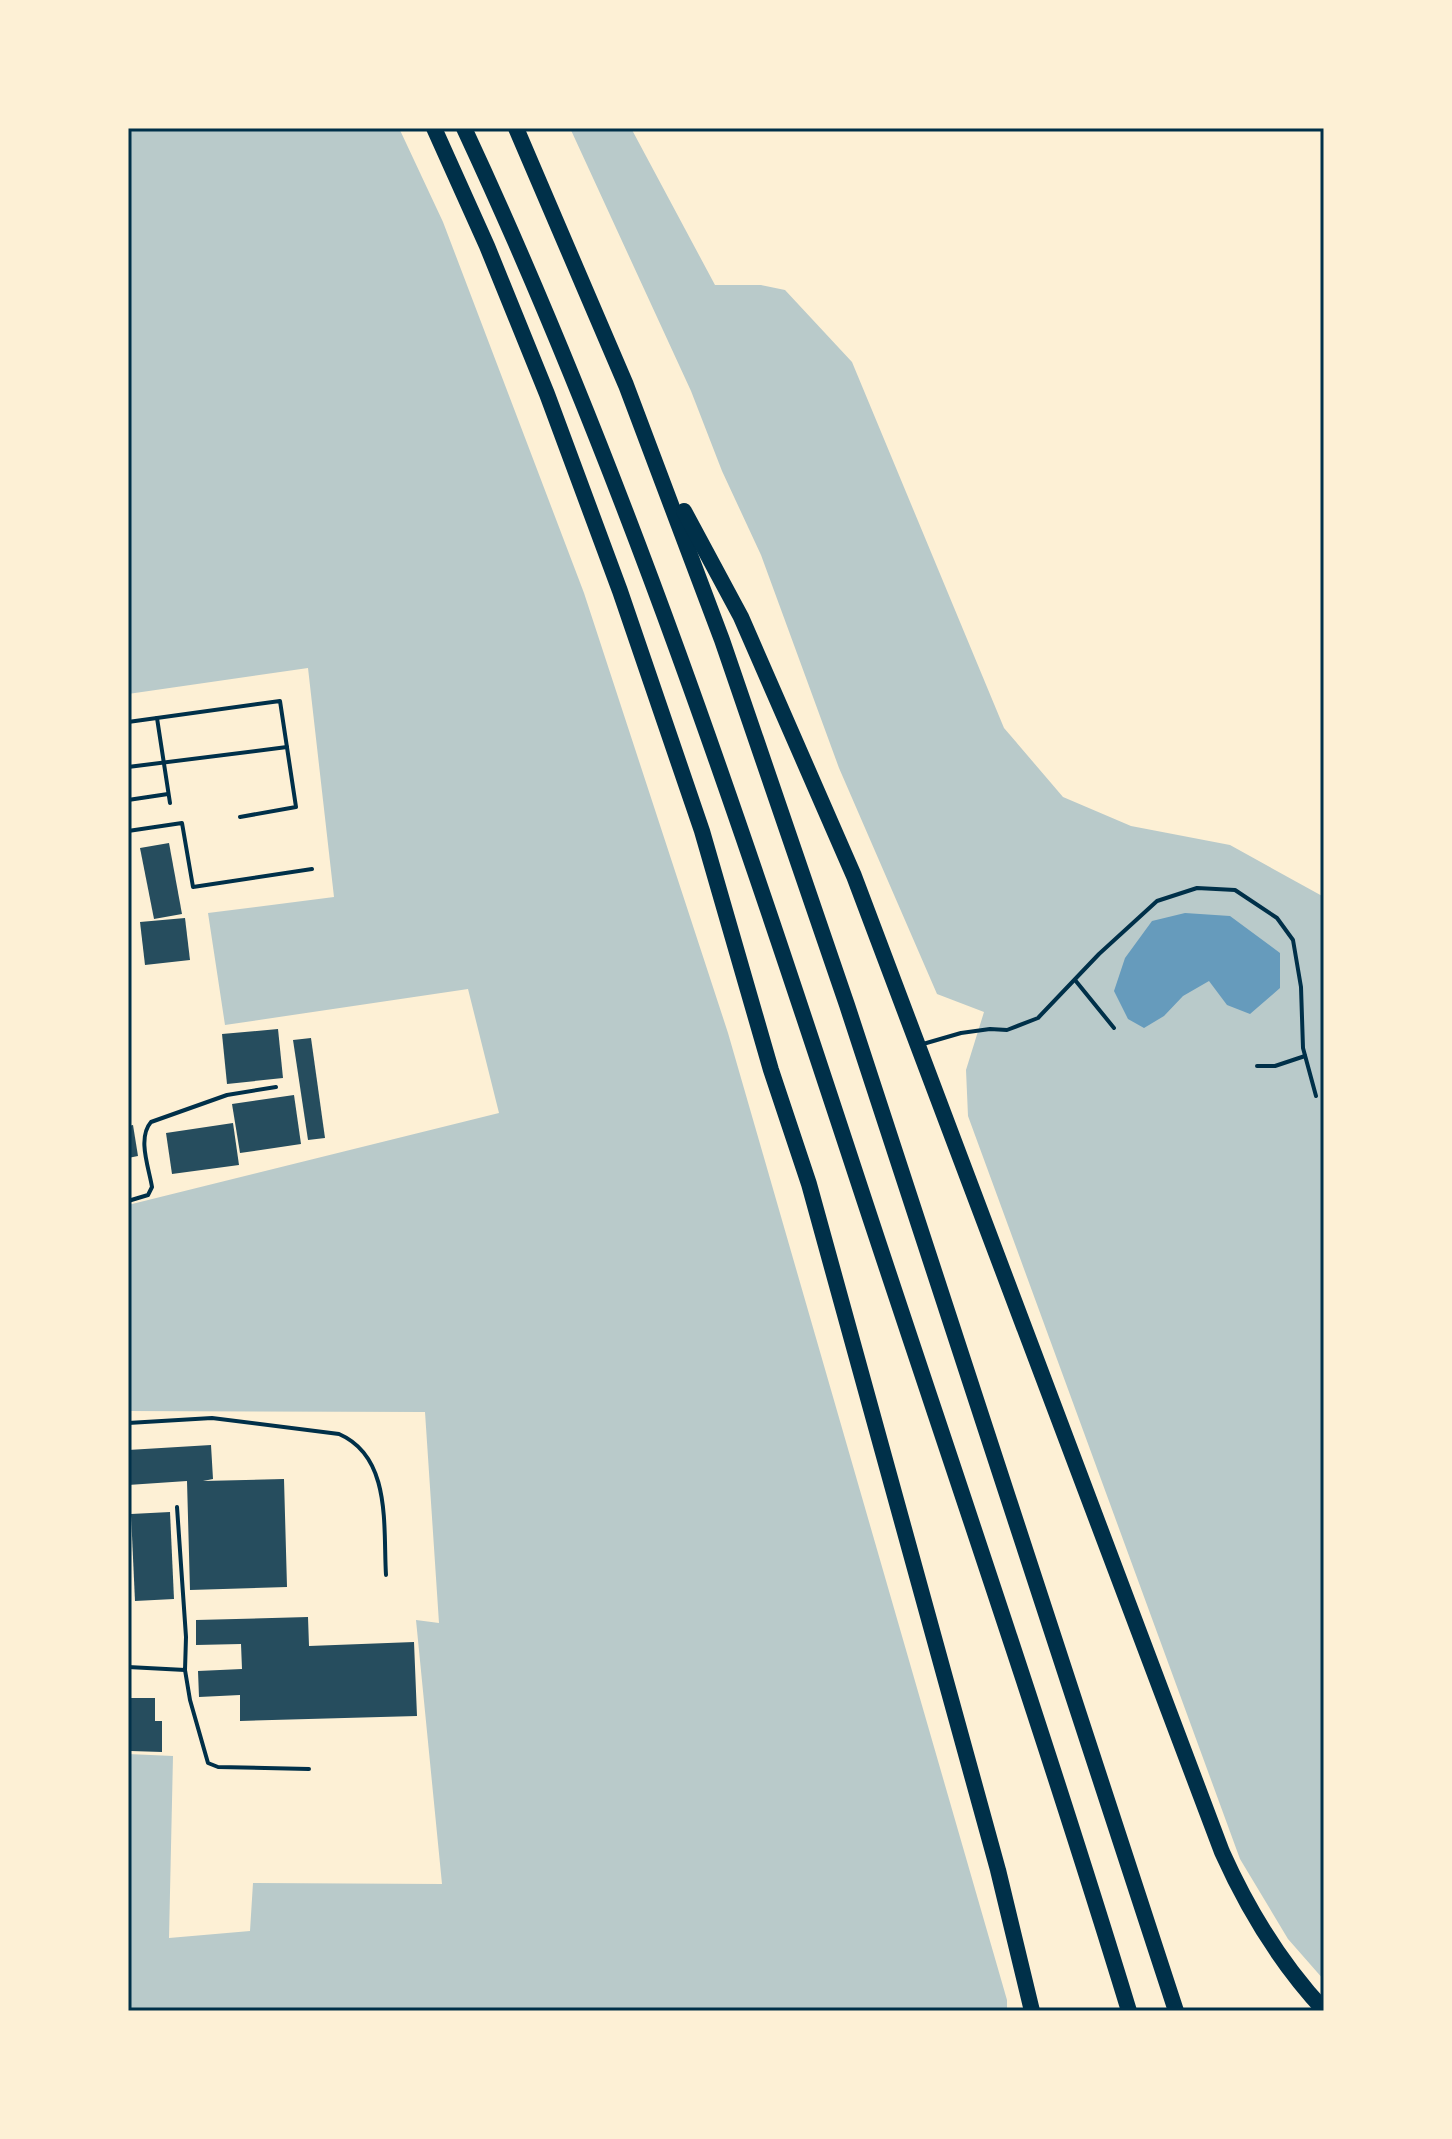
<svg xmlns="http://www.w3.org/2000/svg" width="1452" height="2139" viewBox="0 0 1452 2139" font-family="'PT Serif',serif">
<rect width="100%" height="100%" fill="#fdf0d5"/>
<g fill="#b9caca">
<polygon points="128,128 399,128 443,222 584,593 728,1033 1007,2000 1007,2011 128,2011 128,1754 173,1756 169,1938 250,1931 253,1883 442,1884 416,1620 439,1623 425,1412 128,1411 128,1205 499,1113 468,989 225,1025 208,913 334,897 308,668 128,694"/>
<polygon points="570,128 631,128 715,285 761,285 785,290 852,362 1004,728 1063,797 1131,826 1230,845 1324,897 1324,1980 1288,1939 1240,1859 968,1116 966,1070 984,1012 937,994 839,768 761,555 722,471 691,391"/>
</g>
<polygon fill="#669bbc" points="1185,913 1230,916 1280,953 1280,988 1250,1014 1227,1005 1209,981 1183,996 1164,1016 1144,1028 1128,1019 1114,991 1125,958 1152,921"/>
<g fill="#264d5e">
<polygon points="169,843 182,914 154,919 140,848"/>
<polygon points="185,918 190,960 145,965 140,922"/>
<polygon points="278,1029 283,1078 227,1084 222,1034"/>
<polygon points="311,1038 325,1138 308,1140 293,1040"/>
<polygon points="294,1095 301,1144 240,1153 232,1104"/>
<polygon points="233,1123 239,1165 172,1174 166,1133"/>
<polygon points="133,1125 138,1156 128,1158 128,1126"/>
<polygon points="211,1445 213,1479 203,1481 284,1479 287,1587 190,1590 187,1481 128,1485 128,1450"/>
<polygon points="170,1512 174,1599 135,1601 131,1514"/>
<polygon points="308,1617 309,1646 414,1642 417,1716 240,1721 240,1695 199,1697 198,1671 242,1669 241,1644 196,1645 196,1620"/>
<polygon points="128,1698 155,1698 155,1721 162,1721 162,1752 131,1751"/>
</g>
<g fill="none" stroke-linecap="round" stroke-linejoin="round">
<g stroke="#003049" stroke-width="4">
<polyline points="157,718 170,803"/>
<polyline points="128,722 280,701 296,807 240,817"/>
<polyline points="128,767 287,747"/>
<polyline points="128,800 168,794"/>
<polyline points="128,831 182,823 193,887 312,869"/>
<polyline points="1075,980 1114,1028"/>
<polyline points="923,1044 961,1033 990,1029 1007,1030 1038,1018 1099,954 1157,901 1197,888 1235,890 1277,918 1293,940 1301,987 1303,1048 1316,1096"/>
<polyline points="1257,1066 1275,1066 1305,1056"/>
<path d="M128,1201L148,1195L152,1187C149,1168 137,1138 151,1122L227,1095L276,1087"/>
<path d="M128,1423L212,1418L339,1434C392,1457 383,1527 386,1575"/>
<polyline points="128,1667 185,1670 186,1637 177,1507"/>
<polyline points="185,1670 190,1700 208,1763 218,1767 309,1769"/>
</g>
<g stroke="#003049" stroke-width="16">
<polyline points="434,128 487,246 547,394 620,591 702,831 771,1070 809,1184 998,1870 1032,2011"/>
<path d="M464,128C624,471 743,831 861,1190C951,1463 1045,1736 1129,2011"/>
<polyline points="516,128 626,385 722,640 847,1005 1176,2011"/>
<path d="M684,511L741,617L854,876L1222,1852C1248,1910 1280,1963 1324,2010"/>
</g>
</g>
<rect width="1452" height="2139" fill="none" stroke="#fdf0d5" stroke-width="260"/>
<rect x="130" y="130" width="1192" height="1879" fill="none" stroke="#003049" stroke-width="3"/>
</svg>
